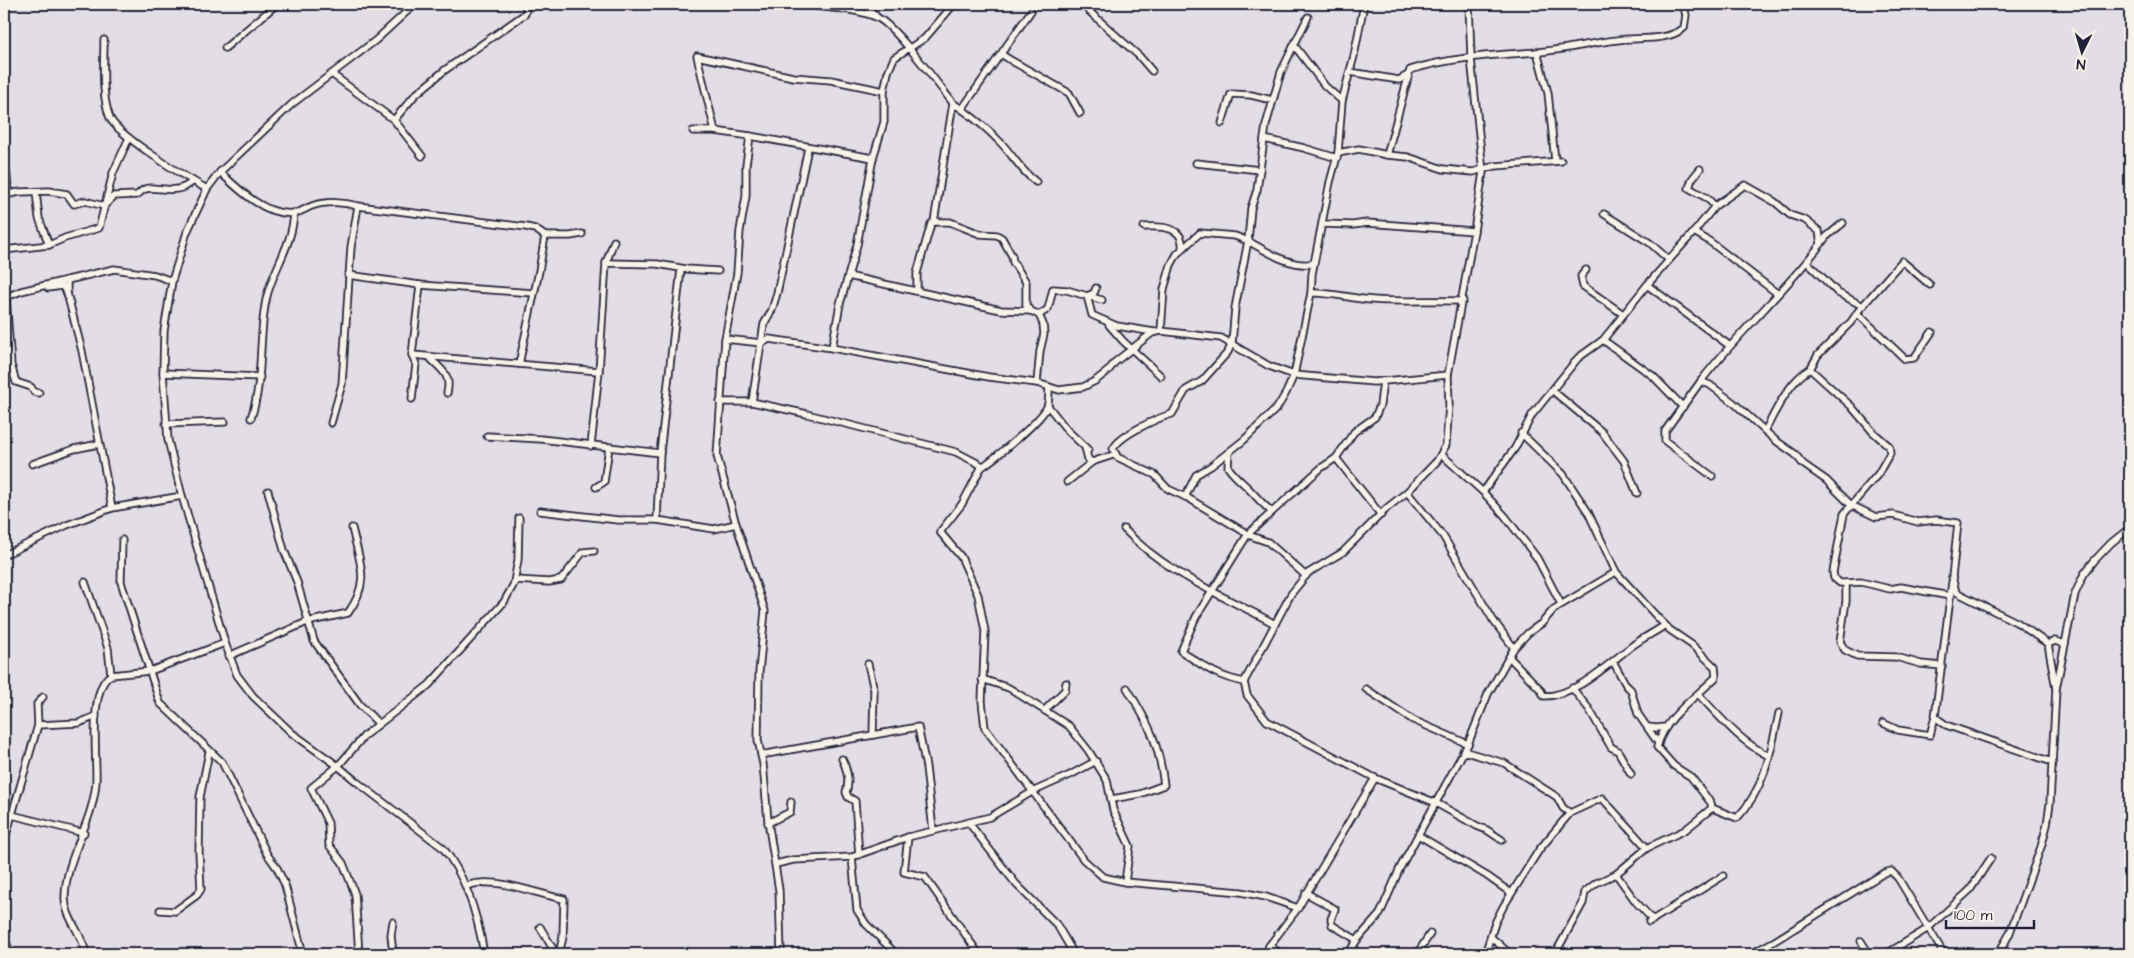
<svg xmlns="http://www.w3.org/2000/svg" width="2134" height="958" viewBox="0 0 2134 958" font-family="'Architects Daughter',sans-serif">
<rect width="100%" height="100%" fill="#e3dee5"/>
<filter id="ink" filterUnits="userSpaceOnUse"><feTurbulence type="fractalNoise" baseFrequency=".02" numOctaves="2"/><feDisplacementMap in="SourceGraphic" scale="10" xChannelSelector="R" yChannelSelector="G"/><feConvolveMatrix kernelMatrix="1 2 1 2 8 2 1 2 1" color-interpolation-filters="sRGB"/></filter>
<g filter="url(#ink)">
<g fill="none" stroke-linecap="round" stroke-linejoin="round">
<g stroke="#22223b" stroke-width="9">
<g id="minor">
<path d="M415,4L376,40L292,104L220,172L207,189L187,232L172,281L164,331L163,373L168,440L182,496L225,643L237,675L253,696L292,733L338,766L357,782L443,848C467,878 478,917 484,954"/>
<path d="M800,4C825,8 853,8 876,17C894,24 939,86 953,103L934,222H950L980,234L997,235L1002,238L1012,256L1013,262L1026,282V306L1031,311"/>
<polyline points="863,4 876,16"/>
<polyline points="1081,4 1139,56 1152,71"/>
<polyline points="1469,4 1471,58 1483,172 1474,231"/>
<path d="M104,40C104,65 101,95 110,118C118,136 187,178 207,189"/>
<polyline points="1294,45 1308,17"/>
<polyline points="225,48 277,4"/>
<polyline points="1537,52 1548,93 1555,161"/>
<polyline points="1001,54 1012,61 1069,93 1080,113"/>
<polyline points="1350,72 1399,80 1408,75"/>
<polyline points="333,75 394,120 422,156"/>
<path d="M953,103C971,115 987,128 1002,144C1014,157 1021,171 1036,182"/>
<polyline points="962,109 1031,11"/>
<polyline points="394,120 415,95 445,70 525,14 527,4"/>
<polyline points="1222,123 1231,94 1251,95 1272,100"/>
<polyline points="693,131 715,131 750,136 873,158"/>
<polyline points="715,131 697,56 793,77 831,80 884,91"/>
<polyline points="750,136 746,165 746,196 740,231 737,273 725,339 717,456 736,524 765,611 759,672 758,740 763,764 768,821 779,890 781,954"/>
<polyline points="1264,139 1304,148 1337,158"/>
<polyline points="1338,153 1342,101 1354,56 1364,4"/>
<polyline points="1387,155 1408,157 1443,169 1473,172 1495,166 1561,161"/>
<polyline points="5,163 9,194"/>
<polyline points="1196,163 1260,170"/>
<polyline points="1700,169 1692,179 1689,188 1707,198 1715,206"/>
<path d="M220,172C238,189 266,217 294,213C300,213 306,208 312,206C326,201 344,202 358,206L526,227L535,229L545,236H570L582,234"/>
<polyline points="36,192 39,218 49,245"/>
<path d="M4,195L20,192L49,191L67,194L74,204L85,201L104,206L114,196L137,195C139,194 140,192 143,190C153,183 176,198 193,181"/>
<polyline points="1604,214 1650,243 1669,260"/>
<polyline points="1322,224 1353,225 1367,223 1474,231 1448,375 1449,405 1446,445 1437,461 1407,492 1443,536 1493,620 1514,648"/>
<path d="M1144,227C1160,226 1185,226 1182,249"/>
<polyline points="1821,244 1826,237 1843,223"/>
<polyline points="4,250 49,245 65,238 99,228 113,173 129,138"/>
<polyline points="1807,262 1838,293 1863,306"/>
<polyline points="606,263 614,241"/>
<polyline points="1586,270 1581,276 1583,286 1623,314"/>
<polyline points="348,275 420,285 534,293"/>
<polyline points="848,276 1001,310 1031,311 1039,315 1043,324 1044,334 1040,351 1037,383"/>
<polyline points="1647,285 1730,346"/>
<polyline points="48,288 62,286 67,293"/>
<polyline points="1096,288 1094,293 1087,296 1102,300"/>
<polyline points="917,291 917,273 931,224 934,222"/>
<path d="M1311,293C1332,292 1352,299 1373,300C1403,302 1433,300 1463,301"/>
<polyline points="6,297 11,365 16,382 31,387 34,392 39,393"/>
<polyline points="4,298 21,291 114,269 155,275 172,281"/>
<polyline points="1857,313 1905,359 1914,358 1932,332"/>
<polyline points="1039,315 1048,309 1053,289 1067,290 1087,296 1092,315 1117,326 1154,332"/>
<polyline points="1109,325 1123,341 1161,376"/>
<polyline points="1161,331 1164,289 1171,265 1177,254 1200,233 1235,236 1248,241 1251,208 1257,190 1266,125 1281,72 1294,45 1325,86 1342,101"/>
<polyline points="725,339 762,343 769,339 832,348 989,377 1037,383 1059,390 1083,387 1095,381 1108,371 1115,362 1152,333 1161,331 1221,338 1269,366 1294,375 1374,382 1448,375"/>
<polyline points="1603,340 1647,285 1694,232"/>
<polyline points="832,348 840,304 857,245 873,158 884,122 884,91 888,72 894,58 925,38 954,4"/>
<polyline points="412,355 599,371"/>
<path d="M429,357C440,369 452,374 447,393"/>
<polyline points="519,364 539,271 545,236"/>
<polyline points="1810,369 1818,355 1851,322 1859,310 1902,261 1930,285"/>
<polyline points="163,373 260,377"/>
<path d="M1701,381C1738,333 1784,292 1821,244L1819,231L1805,220L1790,215L1775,202L1745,185L1715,206L1694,232L1709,241L1778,294"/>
<polyline points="1553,391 1602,432 1624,461 1637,493"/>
<polyline points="412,399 416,364 412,355 420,285"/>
<polyline points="720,402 752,402 807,414 956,452 981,465 981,468 962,504 940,532 961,557 978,595 985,631 982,701 985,728 1084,860 1103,877 1125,882 1241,892 1266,897 1298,908"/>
<polyline points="752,402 764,324 772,310 777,293 808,148"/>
<polyline points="1048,406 1067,430 1088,450"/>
<path d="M251,418C264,380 258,340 266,300C272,270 292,248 294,213"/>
<polyline points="331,423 342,384 351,247 358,206"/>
<polyline points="166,424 225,422"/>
<path d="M1765,431C1776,410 1789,381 1810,369L1851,406L1873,432L1889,446L1890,453L1878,474L1844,514L1833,572L1834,578L1840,583H1846V601L1840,642L1845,650L1857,656L1896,657L1921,664L1942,666"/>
<path d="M1521,433L1563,474L1588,512L1616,572L1659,619L1670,630L1692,645L1715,667L1716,677C1695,698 1665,717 1657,747L1674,766L1691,777L1711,803L1712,808L1685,830L1647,848L1616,874L1596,883L1585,892L1583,903L1555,954"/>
<polyline points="487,436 541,439 660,453"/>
<polyline points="591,446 599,371 606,263 657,264 686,269 718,271"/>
<path d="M1229,452L1228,467C1233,475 1240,480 1247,487C1256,496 1262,504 1272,512L1321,468L1336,458L1381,515"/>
<polyline points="1442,455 1483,492 1505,516 1537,558 1561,604"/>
<polyline points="1336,458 1354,432 1375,417 1380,405 1383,381"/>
<polyline points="1092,462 1116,454"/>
<polyline points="32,464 74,449 99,444"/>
<path d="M981,468C997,456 1038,424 1047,407C1049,402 1049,393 1049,387"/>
<polyline points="1712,476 1665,441 1665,431 1701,381 1710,385 1734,403 1775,440 1795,454 1803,464 1826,480 1851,505 1876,517 1893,515 1918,522 1936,520 1958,523 1952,577 1956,592 2018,623 2048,644 2056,689"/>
<polyline points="1067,482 1092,462 1088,459 1085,447"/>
<polyline points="596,487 604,482 609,447"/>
<polyline points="268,491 284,550 297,582 314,641 360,705 379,724"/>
<polyline points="1483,492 1515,448 1532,415 1578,358 1603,340 1653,376 1683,407"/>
<path d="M1185,497L1196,475L1211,466L1244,440L1277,408L1286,393L1294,375L1311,293L1312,274L1330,182L1338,153L1359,149L1387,155L1410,70C1451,57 1495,55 1538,52C1564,50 1591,43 1617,40C1638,37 1667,42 1684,28L1686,15L1683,4"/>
<polyline points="112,508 182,496"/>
<polyline points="540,511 618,520 657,520 714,529 736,524"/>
<path d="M1272,512L1248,534L1196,617L1181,651C1205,667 1215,676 1244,682L1291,594L1308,573L1343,552L1387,508L1407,492"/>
<polyline points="657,520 660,453 681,269"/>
<path d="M1124,529C1165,573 1224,596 1275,624"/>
<polyline points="122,540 121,582 160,703 222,762 267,854 277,868 285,885 303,954"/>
<polyline points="4,555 67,525 112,508 82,351 67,293 67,280"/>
<path d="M1306,576L1268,542L1251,536L1188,498L1168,489L1155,475L1117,457L1113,449C1120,435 1157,418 1172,414L1186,390L1202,381L1228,352L1232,343L1235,308L1248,241C1266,251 1293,269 1314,263"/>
<polyline points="85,582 108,648 111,675"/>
<polyline points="514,582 518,560 519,518"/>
<polyline points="1952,582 1935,717 1946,725 2052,762"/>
<polyline points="1846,583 1861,582 1890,589 1901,587 1950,596"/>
<polyline points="2048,644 2055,641 2065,644"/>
<path d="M229,656L307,622L348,613C371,581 360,564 352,528"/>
<path d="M1511,659L1540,689L1544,696C1576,696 1608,664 1632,646C1642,638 1654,633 1665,625"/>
<polyline points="868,664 874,690 873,735"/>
<polyline points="1615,665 1626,685 1631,690 1638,714 1658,743"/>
<polyline points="982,679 1009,688 1069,726 1088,750 1107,780 1113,810 1130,846 1125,882"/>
<polyline points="1244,682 1247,695 1267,721 1375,778 1436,803 1477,826 1487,830 1502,840"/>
<polyline points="1572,688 1589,709 1611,747 1618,751 1631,774"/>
<polyline points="1366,689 1413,720 1468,744"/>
<path d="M1699,695C1721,718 1740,742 1769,756"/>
<polyline points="1045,710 1065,690 1066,683"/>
<polyline points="1883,723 1898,730 1930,735 1935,717"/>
<polyline points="38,725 79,723 96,716"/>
<polyline points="1648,727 1656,728 1666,727"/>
<polyline points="1463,751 1504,763 1557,797 1563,808 1570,813"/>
<polyline points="761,755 918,727 926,767 933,830"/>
<path d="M842,759C847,768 850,782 846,792L848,797L855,801L859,855"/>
<path d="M1112,799L1140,794L1164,785C1159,743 1149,724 1127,688"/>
<path d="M1712,808L1737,818C1765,789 1771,751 1779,713"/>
<polyline points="12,815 84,833"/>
<polyline points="768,823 790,812 791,802"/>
<polyline points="969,823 1016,884 1057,925 1074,954"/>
<polyline points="1418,835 1487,876 1511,893"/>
<polyline points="908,837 904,872 925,877 979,954"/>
<polyline points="4,842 38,725 37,704 43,697"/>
<polyline points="852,857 857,910 866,924 896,954"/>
<polyline points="776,864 793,860 852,857 908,837 990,817 1032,792 1070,775 1096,761"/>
<polyline points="1616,874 1636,902 1653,920"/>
<path d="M466,886C470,885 476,883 481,883C506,881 538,894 564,899L563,937L559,954"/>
<polyline points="1306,893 1335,909 1331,919 1332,925 1357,940"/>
<polyline points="160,910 175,911 197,895 201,889 199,852 200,797 209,752"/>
<polyline points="1649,922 1723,876"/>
<polyline points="540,927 556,954"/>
<polyline points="1491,937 1510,954"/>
<polyline points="4,938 11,954"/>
<polyline points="1861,941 1869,954"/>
<polyline points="1269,946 1282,954"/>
<path d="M86,954C83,934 65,918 65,898C65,857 94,822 96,781C97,757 88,688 111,675L150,671L225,643"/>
<polyline points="359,954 355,894 343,863 329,845 328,823 311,788 338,766 365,735 429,685 504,602 516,580 549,582 561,580 583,552 594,551"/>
<polyline points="393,954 391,935 393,922"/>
<polyline points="1266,954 1269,946 1298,908 1375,778"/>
<polyline points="1348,954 1357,940 1380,914 1400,868 1468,744 1488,694 1514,648 1528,633 1542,623 1554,609 1616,572"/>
<polyline points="1417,954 1430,934"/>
<polyline points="1485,954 1495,923 1503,907 1539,850 1570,813 1602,798 1647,848"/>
<polyline points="1751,954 1773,942 1884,873 1891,871 1898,878 1944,954"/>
<polyline points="1886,954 1927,929 1970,890 1991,858"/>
<polyline points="1998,954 2009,935 2041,847 2047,825 2050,803 2056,689 2075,594 2084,574 2094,561 2111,543 2130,528"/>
</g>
</g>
<use href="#minor" stroke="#f7f3e8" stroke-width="5.5"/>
</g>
</g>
<rect width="2134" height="958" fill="none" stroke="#f7f3e8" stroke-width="20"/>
<rect x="10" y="10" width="2114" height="938" fill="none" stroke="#22223b" stroke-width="2" filter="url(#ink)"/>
<g transform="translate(2082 52) rotate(185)" stroke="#f7f3e8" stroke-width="4" paint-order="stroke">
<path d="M0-4L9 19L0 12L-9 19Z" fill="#22223b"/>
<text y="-8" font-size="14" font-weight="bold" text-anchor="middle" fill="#22223b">N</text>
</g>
<path d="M1946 920v8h88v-8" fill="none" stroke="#22223b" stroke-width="2.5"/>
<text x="1954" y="920" font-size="15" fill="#22223b" stroke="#f7f3e8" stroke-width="4" paint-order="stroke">100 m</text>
</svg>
